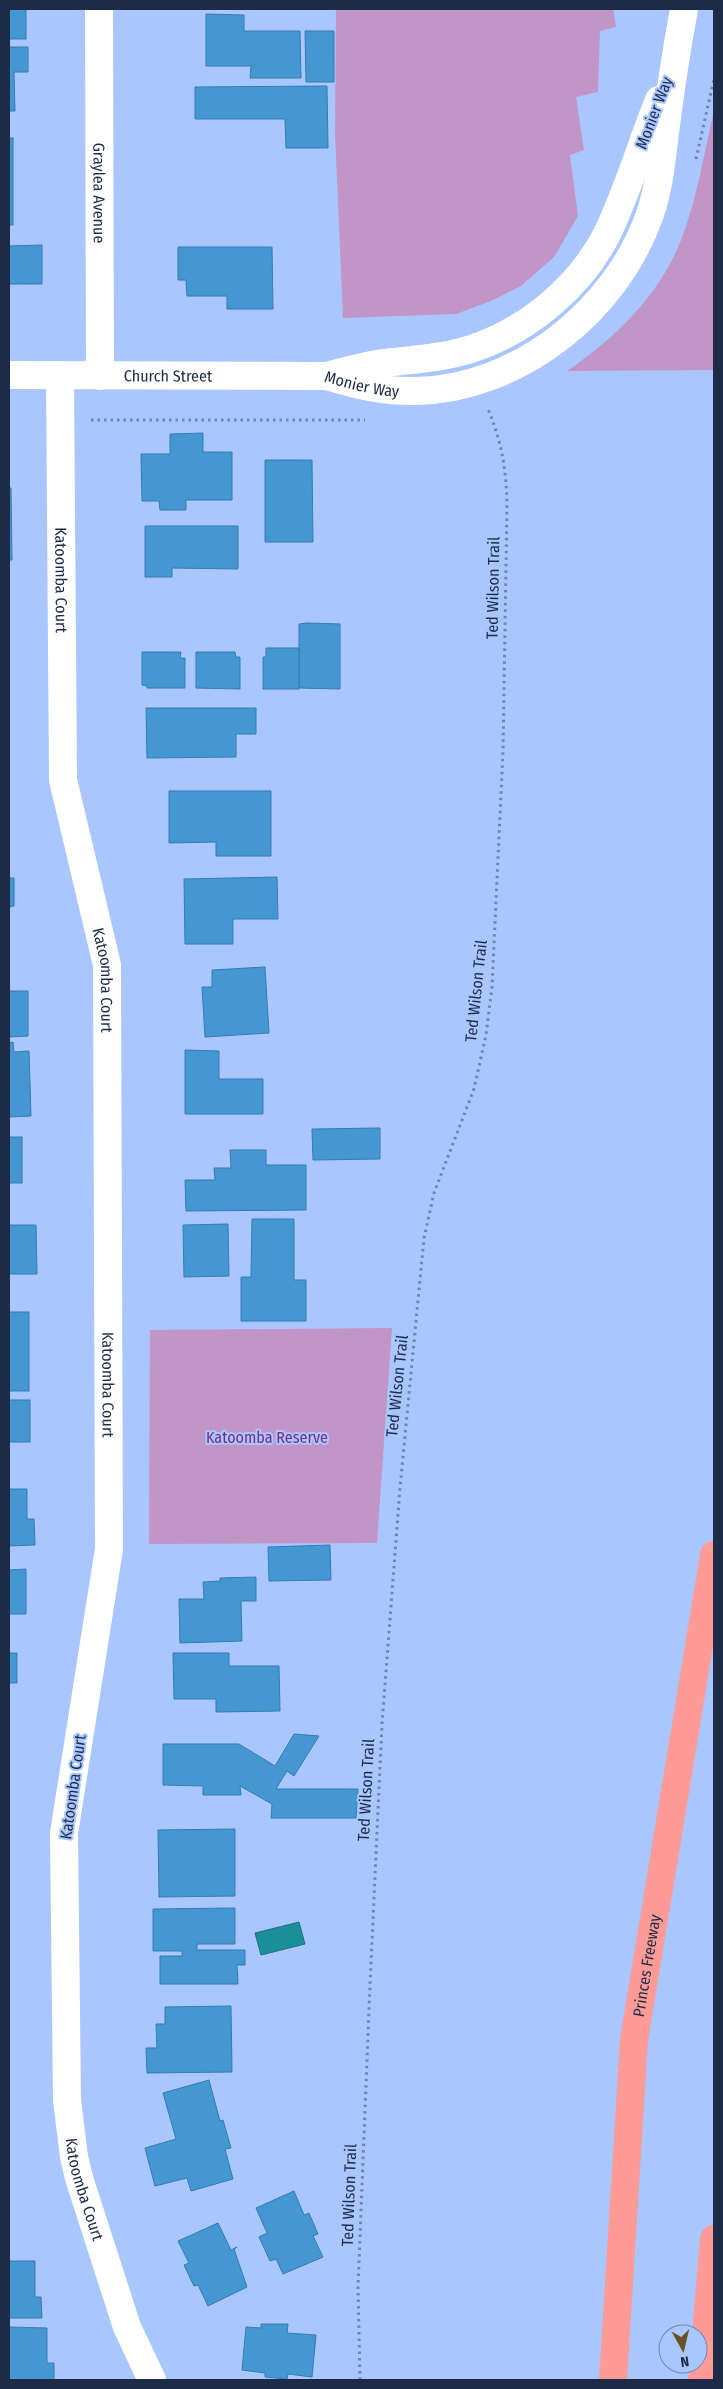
<svg xmlns="http://www.w3.org/2000/svg" width="723" height="2389" viewBox="0 0 723 2389" font-family="'Fira Sans Condensed',sans-serif">
<rect width="100%" height="100%" fill="#a9c6ff"/>
<g fill="#c196c6">
<polygon points="336,9 613,9 616,27 600,31 598,92 576,97 584,150 570,155 578,216 554,257 521,286 491,301 456,314 343,318 335,133"/>
<path d="M714,111V370L567,371C614,339 660,295 681,240C697,199 704,153 714,111Z"/>
<polygon points="392,1328 377,1543 149,1544 150,1330"/>
</g>
<polygon fill="#1b8f98" stroke="#1c7180" points="299,1922 305,1944 261,1955 255,1933"/>
<g fill="#4597d2" stroke="#347cb1">
<rect x="9" y="9" width="17" height="30"/>
<polygon points="206,14 244,15 244,31 300,31 301,78 250,78 251,66 206,66"/>
<polygon points="305,31 334,31 334,82 306,82"/>
<polygon points="9,47 28,47 28,72 14,72 15,111 9,111"/>
<polygon points="327,86 328,148 286,148 285,119 195,119 195,87"/>
<rect x="9" y="138" width="4" height="87"/>
<polygon points="42,245 42,284 9,284 9,246"/>
<polygon points="178,247 272,247 273,309 227,309 227,296 187,296 186,280 178,280"/>
<polygon points="203,433 203,452 232,452 232,500 186,500 186,510 160,510 159,501 142,501 141,454 170,454 170,434"/>
<polygon points="265,460 312,460 313,542 265,542"/>
<polygon points="9,488 11,488 12,560 9,560"/>
<polygon points="145,526 238,526 238,569 172,568 172,577 145,577"/>
<polygon points="307,623 340,624 340,689 299,688 299,624"/>
<polygon points="266,648 299,648 299,689 263,689 263,657 266,657"/>
<polygon points="142,652 181,652 180,658 185,658 185,688 147,688 147,686 142,685"/>
<polygon points="196,652 235,652 236,657 240,657 240,689 196,688"/>
<polygon points="146,708 256,708 256,734 236,734 236,757 147,758"/>
<polygon points="169,791 271,791 271,856 216,856 216,842 169,843"/>
<polygon points="277,877 278,919 233,919 233,944 185,944 184,879"/>
<polygon points="9,878 14,878 14,906 9,907"/>
<polygon points="265,967 269,1033 205,1037 202,987 212,987 212,970"/>
<polygon points="9,991 28,991 28,1036 9,1037"/>
<polygon points="13,1042 14,1052 29,1051 31,1116 9,1117 9,1043"/>
<polygon points="185,1050 219,1051 219,1079 263,1079 263,1114 185,1114"/>
<polygon points="380,1128 380,1159 313,1160 312,1129"/>
<rect x="9" y="1137" width="13" height="46"/>
<polygon points="230,1150 266,1150 266,1165 306,1165 306,1210 186,1211 185,1180 215,1180 214,1168 231,1168"/>
<polygon points="252,1219 294,1219 294,1280 306,1280 306,1321 241,1321 241,1277 251,1277"/>
<polygon points="228,1224 229,1276 184,1277 183,1225"/>
<polygon points="9,1225 36,1225 37,1274 9,1274"/>
<rect x="9" y="1312" width="20" height="79"/>
<rect x="9" y="1400" width="21" height="42"/>
<polygon points="9,1489 27,1489 27,1519 34,1519 35,1545 9,1546"/>
<polygon points="330,1545 331,1580 269,1581 268,1547"/>
<polygon points="26,1569 26,1614 9,1614 9,1570"/>
<polygon points="256,1577 256,1601 241,1601 242,1641 180,1643 179,1599 204,1599 203,1582 220,1581 220,1578"/>
<rect x="9" y="1653" width="8" height="30"/>
<polygon points="173,1653 229,1653 229,1666 279,1666 280,1711 216,1712 216,1699 174,1699"/>
<polygon points="294,1734 319,1736 294,1776 287,1771 276,1789 358,1789 356,1818 271,1818 272,1804 240,1786 241,1795 203,1795 203,1786 163,1785 163,1744 239,1744 275,1766"/>
<polygon points="235,1829 235,1896 159,1897 158,1830"/>
<polygon points="235,1908 235,1944 197,1944 197,1950 245,1950 245,1965 237,1965 238,1984 160,1984 160,1956 182,1956 182,1951 153,1951 153,1909"/>
<polygon points="231,2006 232,2072 147,2073 146,2048 157,2048 156,2024 165,2024 165,2007"/>
<polygon points="209,2080 220,2121 223,2120 231,2148 225,2149 233,2179 191,2191 187,2178 155,2186 145,2148 176,2139 163,2093"/>
<polygon points="294,2191 304,2215 309,2213 318,2234 313,2236 323,2257 283,2274 276,2259 270,2261 259,2237 267,2233 256,2208"/>
<polygon points="218,2223 231,2250 237,2247 234,2249 247,2287 208,2306 198,2285 194,2286 184,2265 189,2263 178,2241"/>
<polygon points="9,2261 35,2261 35,2297 41,2297 42,2318 9,2318"/>
<polygon points="261,2324 288,2324 287,2333 316,2335 312,2377 288,2374 287,2379 265,2377 265,2373 242,2370 246,2327 261,2328"/>
<polygon points="9,2327 47,2328 47,2363 54,2363 54,2380 9,2380"/>
</g>
<g fill="none" stroke-linecap="round" stroke-linejoin="round">
<g stroke="#6f86b3" stroke-width="3" stroke-dasharray="2.5 4" stroke-linecap="butt">
<polyline points="696,159 714,79"/>
<polyline points="91,420 365,420"/>
<path d="M360,2380L358,2287L370,1985L382,1724L400,1488L424,1238L434,1193L474,1089L486,1035L492,987L503,751L507,504C506,468 502,443 488,409"/>
</g>
<g stroke="#fff" stroke-width="28">
<path id="s1" d="M99,9L100,376"/>
<path id="s2" d="M60,376L63,780L107,965L109,1549L64,1833L67,2100L74,2157L79,2178L127,2327L152,2380"/>
</g>
<g stroke="#fff" stroke-width="28">
<path id="s3" d="M9,375L327,376C357,385 384,392 416,391C519,389 617,310 650,214C660,185 662,155 666,125C671,86 677,47 684,9"/>
<path d="M327,376C349,370 370,364 393,362C420,359 446,357 471,349C527,331 580,287 607,234C628,191 641,144 659,100"/>
</g>
<g stroke="#ff9b96" stroke-width="28">
<path id="s4" d="M613,2380L634,2040L714,1555"/>
<polyline points="702,2380 714,2239"/>
</g>
</g>
<g text-anchor="middle" dominant-baseline="central" stroke-width="4" stroke-linejoin="round" paint-order="stroke">
<g font-size="16" fill="#1d2b47" stroke="#a9c6ff">
<text transform="translate(654 113) rotate(-69)">Monier Way</text>
<text stroke="none"><textPath href="#s1" startOffset="184">Graylea Avenue</textPath></text>
<text stroke="none"><textPath href="#s3" startOffset="159">Church Street</textPath></text>
<text stroke="none"><textPath href="#s3" startOffset="354">Monier Way</textPath></text>
<text stroke="none"><textPath href="#s2" startOffset="204">Katoomba Court</textPath></text>
<text transform="translate(493 588) rotate(-89)">Ted Wilson Trail</text>
<text stroke="none"><textPath href="#s2" startOffset="609">Katoomba Court</textPath></text>
<text transform="translate(476 991) rotate(-84)">Ted Wilson Trail</text>
<text stroke="none"><textPath href="#s2" startOffset="1014">Katoomba Court</textPath></text>
<text transform="translate(397 1386) rotate(-84)">Ted Wilson Trail</text>
<text transform="translate(73 1787) rotate(-82)">Katoomba Court</text>
<text transform="translate(366 1790) rotate(-87)">Ted Wilson Trail</text>
<text stroke="none"><textPath href="#s4" startOffset="416">Princes Freeway</textPath></text>
<text stroke="none"><textPath href="#s2" startOffset="1824">Katoomba Court</textPath></text>
<text transform="translate(349 2195) rotate(-88)">Ted Wilson Trail</text>
</g>
<g font-size="16" fill="#782e81" stroke="#a9c6ff">
<text x="267" y="1437">Katoomba Reserve</text>
</g>
</g>
<rect width="723" height="2389" fill="none" stroke="#1d2b47" stroke-width="20"/>
<g transform="translate(683 2349) rotate(172)"><circle r="24" fill="#a9c6ff" stroke="#7188b5"/>
<path d="M0-4L9 19L0 12L-9 19Z" fill="#6a5323"/>
<text y="-8" font-size="14" font-weight="bold" text-anchor="middle" fill="#1d2b47">N</text>
</g>
</svg>
